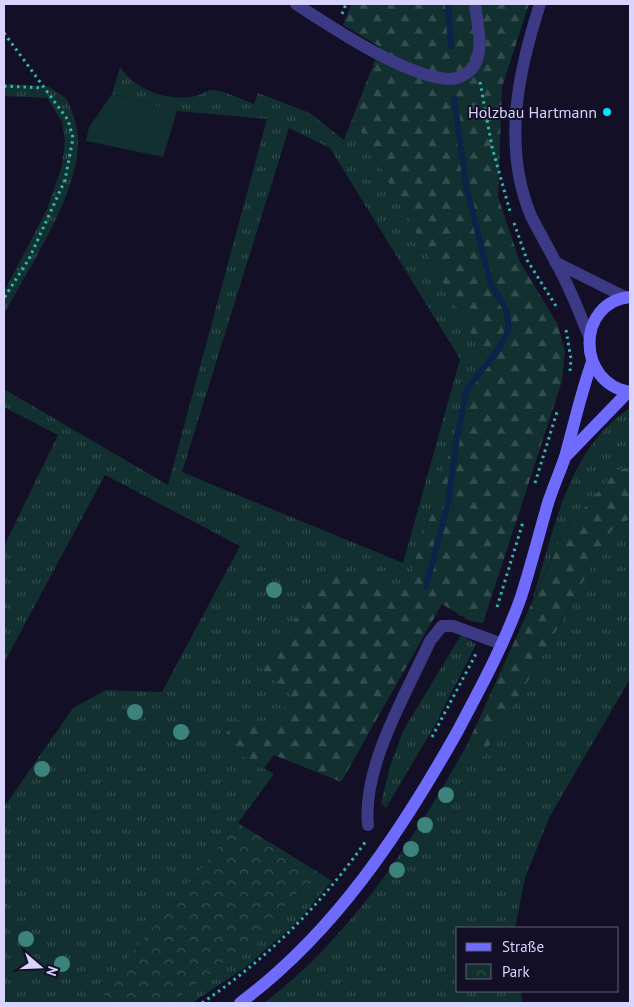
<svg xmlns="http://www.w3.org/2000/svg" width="634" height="1007" viewBox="0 0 634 1007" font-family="'PT Sans',sans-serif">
<defs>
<pattern id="grass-tufts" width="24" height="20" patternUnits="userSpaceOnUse" patternTransform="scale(1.25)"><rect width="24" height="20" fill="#12302f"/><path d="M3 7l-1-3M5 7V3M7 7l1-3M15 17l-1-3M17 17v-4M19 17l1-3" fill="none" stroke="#344d4e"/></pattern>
<pattern id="forest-firs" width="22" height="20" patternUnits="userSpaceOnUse" patternTransform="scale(1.25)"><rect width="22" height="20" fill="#12302f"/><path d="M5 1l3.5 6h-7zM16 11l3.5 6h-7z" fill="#344d4e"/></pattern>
<pattern id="park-crowns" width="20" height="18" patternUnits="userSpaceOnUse" patternTransform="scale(1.25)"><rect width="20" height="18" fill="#12302f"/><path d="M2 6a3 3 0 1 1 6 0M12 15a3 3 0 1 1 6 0" fill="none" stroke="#344d4e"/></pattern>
</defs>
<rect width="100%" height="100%" fill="#130f26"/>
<g fill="url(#grass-tufts)" fill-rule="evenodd">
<path d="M120,67C135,90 168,102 195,96C201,95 207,90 213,90C226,91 242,100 254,104L258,93L310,113L344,140L353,117L481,352L408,583L261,668L291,694L274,730L236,721L219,743L274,774L238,823L101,992L118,1003H4V807L73,708L106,690L162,692L240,546L105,475L4,663V546L58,435L4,407V389L168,485L267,119L177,111L112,94ZM289,128L330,148L460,359L403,563L182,472Z"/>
<path d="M4,84L48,86L67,99C72,111 78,126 78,139C80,193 29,267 4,314V292L47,209L62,166L65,140L62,122L47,98L4,96Z"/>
<path d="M630,408V467L616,471L565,530L532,601C553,535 567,448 630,408Z"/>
<path d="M630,518V679L550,816L525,878L515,928H458V991H521L522,1003H264C352,936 415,838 468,743L481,759L535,669L611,531Z"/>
<polygon points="461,635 476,644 435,725 386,808 381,803 390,766 403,731"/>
<path d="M318,872L332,881L295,924L246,967L192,1003H170C224,964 271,920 318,872Z"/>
</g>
<g fill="url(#forest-firs)">
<polygon points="351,4 529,4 502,87 498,197 520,262 558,325 565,352 562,381 483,623 470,621 442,604 341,782 274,755 264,768 219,743 236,720 274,729 291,694 260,668 335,565 380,585 408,583 481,352 353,117 380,47 343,25"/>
<polygon points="630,467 630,518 611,531 535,669 481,759 468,743 565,530 616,471"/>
</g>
<polygon fill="url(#park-crowns)" points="238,823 318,872 267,924 214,971 170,1003 118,1003 100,992"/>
<polygon fill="#12302f" points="112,94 177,111 163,157 86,141 89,127"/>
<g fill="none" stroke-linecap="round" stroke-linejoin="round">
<g stroke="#0c2248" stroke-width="6">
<polyline points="448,4 451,46"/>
<polyline points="426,586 448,503 457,438 467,389 497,351 509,329 506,309 491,285 466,185 454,98"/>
</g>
<g stroke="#2fb8b0" stroke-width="3" stroke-dasharray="2.5 4" stroke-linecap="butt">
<polyline points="342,14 346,4"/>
<polyline points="4,33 68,120 73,138 65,180 29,259 4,298"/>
<polyline points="480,82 492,147 511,215"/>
<polyline points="4,86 43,88"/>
<polyline points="514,223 527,260 556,306"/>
<polyline points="566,330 571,359 570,371"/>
<polyline points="535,483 557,412"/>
<polyline points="497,607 523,522"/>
<polyline points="432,737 477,652"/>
<path d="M202,1003C269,957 319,907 366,841"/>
</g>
<path stroke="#3d3a85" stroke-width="12" d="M368,825C362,767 406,694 430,641L442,626H453L502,644"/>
<g stroke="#3d3a85" stroke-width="12">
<path d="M296,4C331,27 409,79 450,79C459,79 470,73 475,64C484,47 477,22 475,4"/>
<path d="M540,4C518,72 502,146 531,216C539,232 548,247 556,263C569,285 579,312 589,336"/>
<polyline points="557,263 625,297"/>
</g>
<g stroke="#6f6bff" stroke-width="12">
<path d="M630,297C576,302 576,383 630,392"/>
<polyline points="566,456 628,392"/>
<path d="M240,1003C334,933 399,835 456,734C480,689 504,645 521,597C531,566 539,534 548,503C553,487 560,472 565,457C574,425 581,393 592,362"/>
</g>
</g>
<g fill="#3d827b">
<circle cx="274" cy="590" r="8"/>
<circle cx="135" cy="712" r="8"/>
<circle cx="181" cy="732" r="8"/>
<circle cx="42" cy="769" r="8"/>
<circle cx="446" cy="795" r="8"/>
<circle cx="425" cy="825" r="8"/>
<circle cx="411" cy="849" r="8"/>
<circle cx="397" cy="870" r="8"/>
<circle cx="26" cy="939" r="8"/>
<circle cx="62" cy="964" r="8"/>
</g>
<circle fill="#00e5ff" stroke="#130f26" stroke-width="2" cx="607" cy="112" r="5"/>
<g text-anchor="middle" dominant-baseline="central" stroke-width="4" stroke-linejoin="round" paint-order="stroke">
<g font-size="16" fill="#d9d4ff" stroke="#130f26" text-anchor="end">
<text x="597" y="112">Holzbau Hartmann</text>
</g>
</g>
<rect width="634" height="1007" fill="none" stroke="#d9d4ff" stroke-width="10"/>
<rect x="456" y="927" width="162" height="65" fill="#130f26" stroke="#625e7d"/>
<rect x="466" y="943" width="25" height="8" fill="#6f6bff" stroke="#625e7d"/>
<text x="502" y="952" font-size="15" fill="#d9d4ff">Straße</text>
<rect x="466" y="964" width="25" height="15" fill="url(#park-crowns)" stroke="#625e7d"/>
<text x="502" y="977" font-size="15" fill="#d9d4ff">Park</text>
<g transform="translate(40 967) rotate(109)" stroke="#130f26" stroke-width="4" paint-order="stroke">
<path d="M0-4L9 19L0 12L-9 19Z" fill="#d9d4ff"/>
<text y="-8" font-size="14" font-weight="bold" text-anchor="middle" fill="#d9d4ff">N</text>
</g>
</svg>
